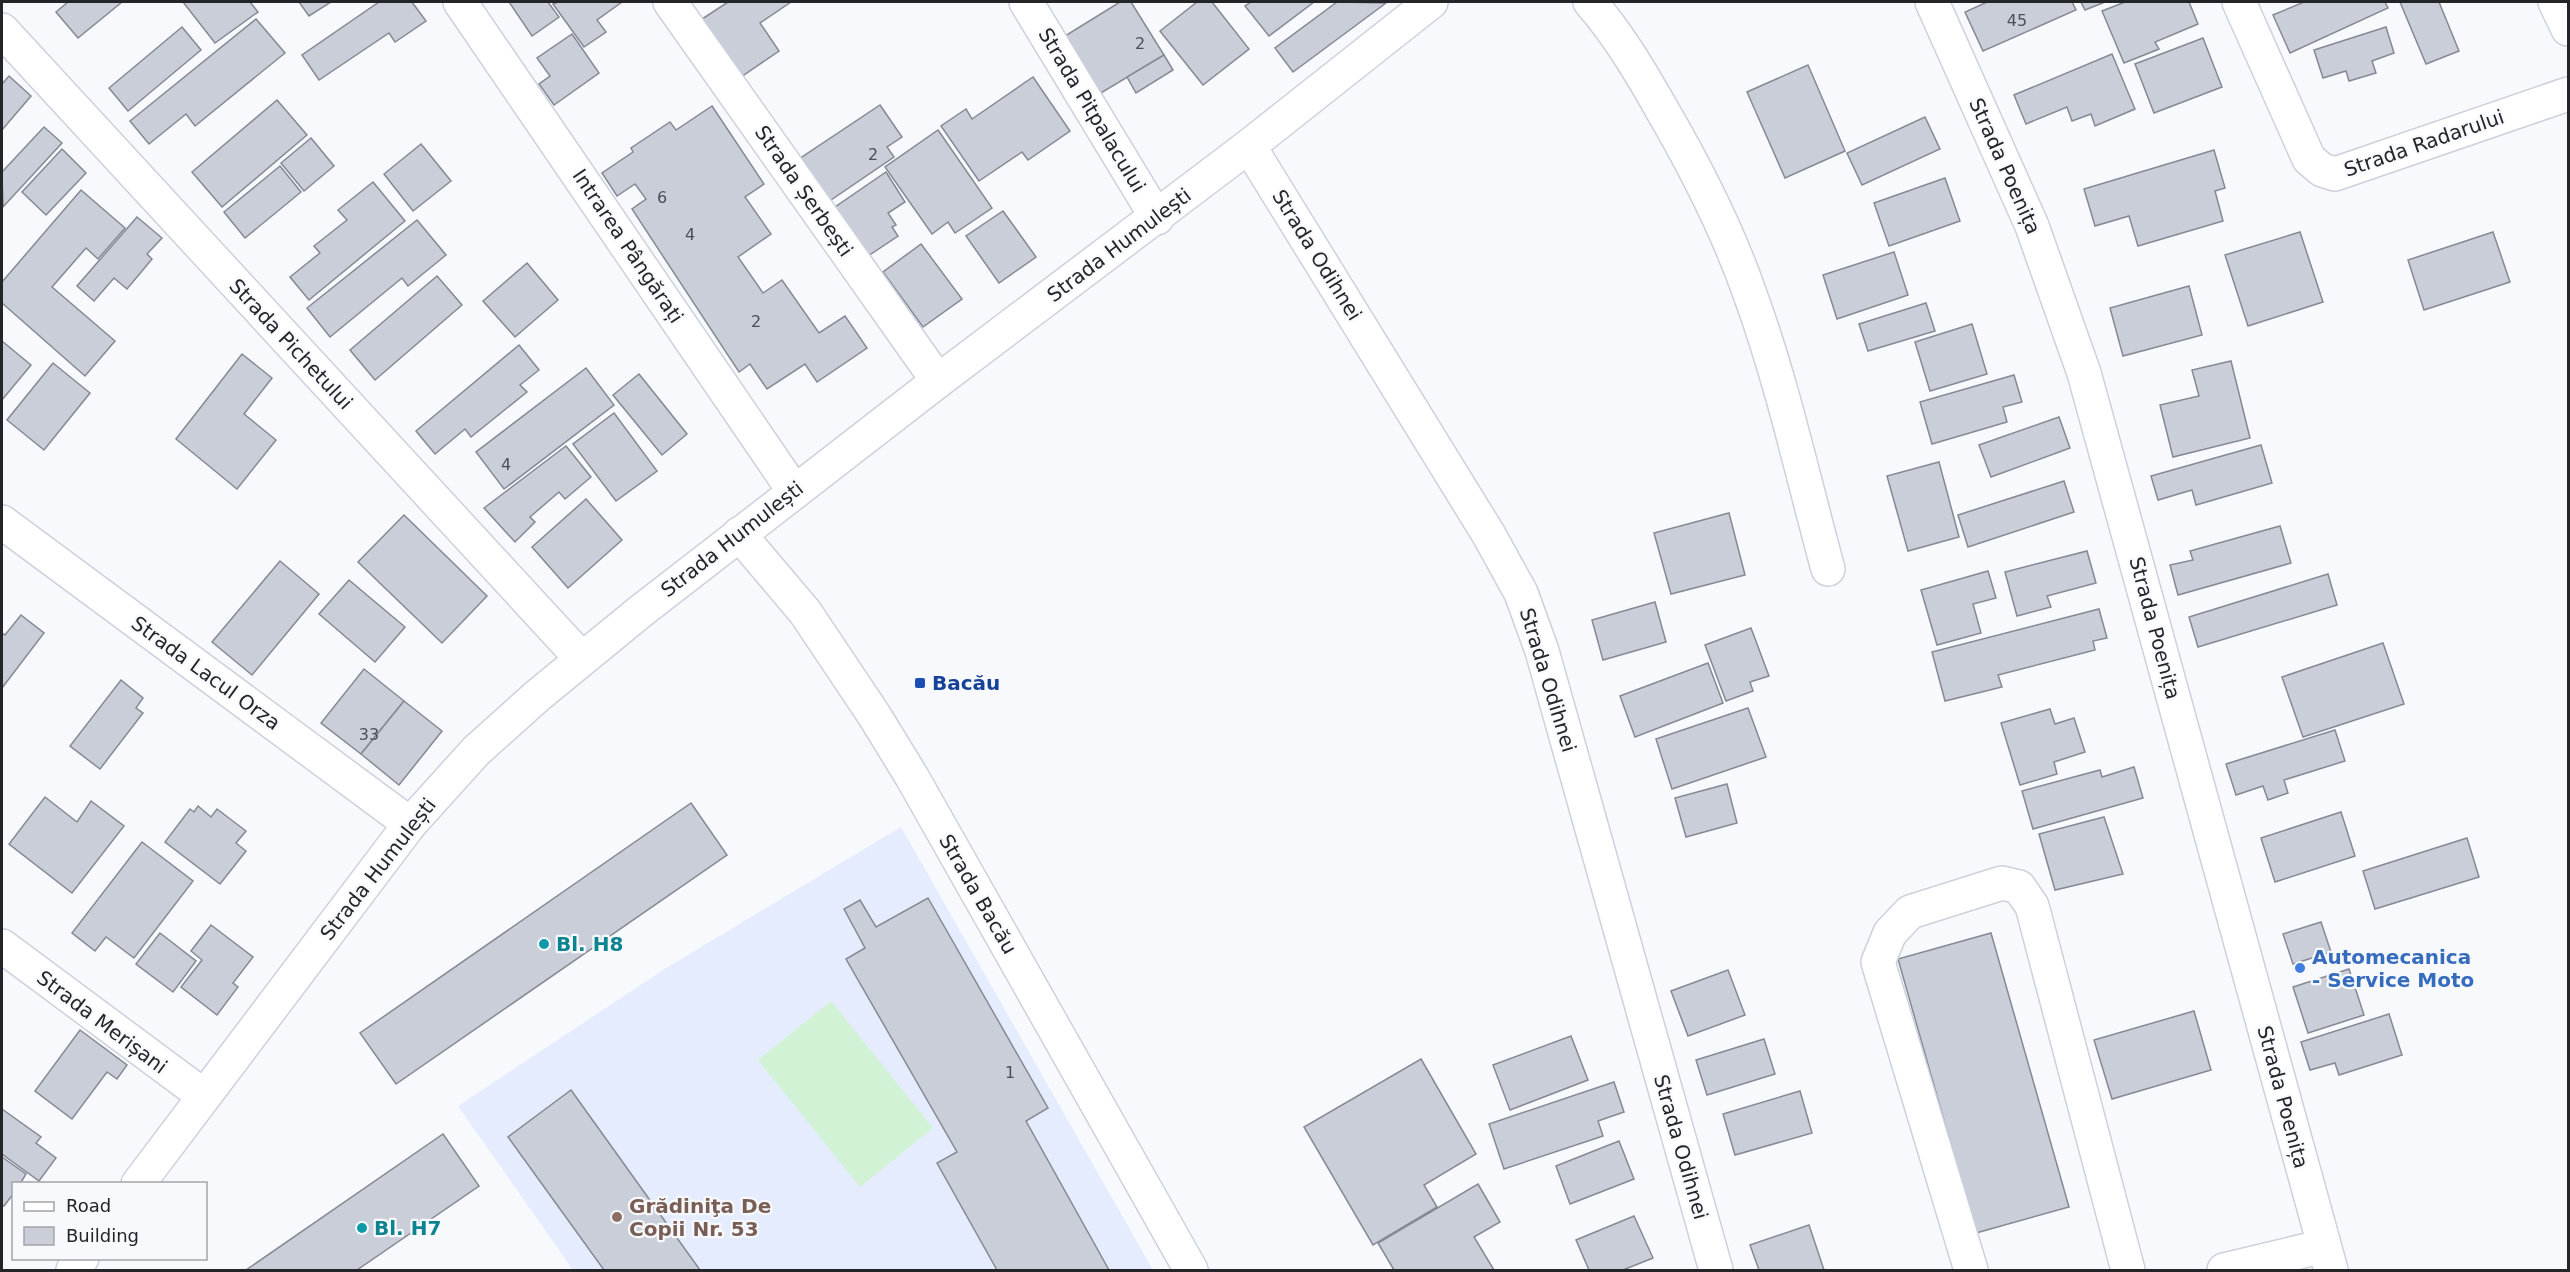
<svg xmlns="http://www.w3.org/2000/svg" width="2570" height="1272" viewBox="0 0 2570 1272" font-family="'DejaVu Sans',sans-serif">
<rect width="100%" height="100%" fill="#f7f9fd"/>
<polygon fill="#e4ecfe" points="901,827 1153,1270 573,1270 458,1106 663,970"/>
<polygon fill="#d2f2d6" points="831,1001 933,1128 860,1187 758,1060"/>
<g fill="#c9ced8" stroke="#858993" stroke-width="1.5">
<polygon points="68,2 122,2 78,38 56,12"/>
<polygon points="183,2 250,2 258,12 215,43"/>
<polygon points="299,2 331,2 309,16"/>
<polygon points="379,2 412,2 426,21 395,42 389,33 319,80 302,55"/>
<polygon points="509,2 548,2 559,17 532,36"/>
<polygon points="558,2 622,2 597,20 606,32 584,47 553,4"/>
<polygon points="728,2 791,2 760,23 779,51 741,77 702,19"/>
<polygon points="1120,2 1131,2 1164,55 1101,93 1065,36"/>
<polygon points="1197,2 1212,2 1249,49 1203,85 1160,31"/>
<polygon points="1251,2 1314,2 1269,36 1245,6"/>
<polygon points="1337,2 1386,3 1293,72 1275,48"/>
<polygon points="1987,2 2072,2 2076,10 1983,51 1965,12"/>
<polygon points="2081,2 2105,2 2085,10"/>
<polygon points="2125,2 2189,2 2198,24 2155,42 2159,49 2124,63 2102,11"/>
<polygon points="2304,2 2385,2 2388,8 2290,53 2273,15"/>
<polygon points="2400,2 2439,2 2459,51 2426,64"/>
<polygon points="256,19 285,53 195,126 186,114 149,144 130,121"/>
<polygon points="182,27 201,50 128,111 109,88"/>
<polygon points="2386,27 2394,53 2372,61 2376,73 2349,81 2346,71 2323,78 2314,50"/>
<polygon points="572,34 599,73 554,105 539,84 550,76 537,58"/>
<polygon points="2203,38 2222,87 2154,113 2135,64"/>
<polygon points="2112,54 2135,109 2095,126 2091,114 2072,121 2067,107 2026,124 2014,95"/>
<polygon points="1164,55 1173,70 1136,93 1127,77"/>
<polygon points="1808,65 1845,151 1785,178 1747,92"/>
<polygon points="9,76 31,96 2,130 2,84"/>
<polygon points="1033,77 1070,131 1028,160 1022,152 979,181 941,126 966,109 972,119"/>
<polygon points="277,100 307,135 222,207 192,172"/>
<polygon points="880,105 902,137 887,147 894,157 828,202 799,159"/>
<polygon points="712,106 764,184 745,197 771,234 738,257 763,293 782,280 819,333 845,316 867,348 817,382 805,364 767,389 750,364 739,372 632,209 646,199 635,184 617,196 602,173 633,152 631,148 670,122 676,130"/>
<polygon points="1925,117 1940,149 1862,185 1847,153"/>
<polygon points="44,127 62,143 3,207 2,172"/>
<polygon points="938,130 992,208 955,233 948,222 932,234 885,167"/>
<polygon points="311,138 334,166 304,191 281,163"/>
<polygon points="421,144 451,181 413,211 384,174"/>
<polygon points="62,149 86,173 46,215 22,192"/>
<polygon points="2214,150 2225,188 2215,191 2223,221 2138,246 2129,216 2095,226 2084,189"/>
<polygon points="280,166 301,192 245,238 224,212"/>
<polygon points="886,172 905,202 888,213 896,225 892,227 898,236 868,256 835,207"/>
<polygon points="1945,178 1960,221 1889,246 1874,203"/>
<polygon points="373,182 405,221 309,300 290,277 320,253 314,246 347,220 338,210"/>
<polygon points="81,190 125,228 98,259 86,248 52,287 115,341 85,376 2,303 2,282"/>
<polygon points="1003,211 1036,257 999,283 966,236"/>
<polygon points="137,217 162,238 147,254 152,259 127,289 114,278 94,301 77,286"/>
<polygon points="417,220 446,255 408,286 402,278 330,337 307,308"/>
<polygon points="2300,232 2323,302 2248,326 2225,255"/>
<polygon points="2493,232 2510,282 2424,310 2408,260"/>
<polygon points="921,244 962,299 923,327 883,272"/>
<polygon points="1894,252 1908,295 1837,319 1823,275"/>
<polygon points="527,263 558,300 515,337 483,301"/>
<polygon points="437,276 462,305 375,380 350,350"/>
<polygon points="2189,286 2202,335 2123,356 2110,308"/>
<polygon points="1926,303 1935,331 1868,351 1859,324"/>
<polygon points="1972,324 1987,374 1930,391 1915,342"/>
<polygon points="2,341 31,365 2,400"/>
<polygon points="519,345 539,370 520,385 527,392 471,437 465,429 435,454 416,431"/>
<polygon points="242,354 272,378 244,414 276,440 237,489 176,439"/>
<polygon points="2231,361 2250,438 2173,457 2160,405 2199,396 2192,370"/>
<polygon points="53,363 90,393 44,450 7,420"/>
<polygon points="586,368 614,405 504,489 476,452"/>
<polygon points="639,374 687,434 662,455 613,395"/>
<polygon points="2014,375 2022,402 2003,407 2007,422 1932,444 1920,402"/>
<polygon points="614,413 657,471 616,501 573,444"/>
<polygon points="2059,417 2070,448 1991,477 1979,445"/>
<polygon points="2261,445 2272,483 2196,505 2192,490 2158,500 2151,476"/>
<polygon points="566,446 591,477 565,499 559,492 530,517 535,522 515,542 484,508"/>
<polygon points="1939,462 1959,537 1908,551 1887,476"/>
<polygon points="2064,481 2074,512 1968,547 1958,515"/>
<polygon points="586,499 622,540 568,588 532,547"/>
<polygon points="1729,513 1745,575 1671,594 1654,533"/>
<polygon points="404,515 487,596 442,643 358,562"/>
<polygon points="2280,526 2291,563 2178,595 2170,565 2193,560 2190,551"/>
<polygon points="2087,551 2096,583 2047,596 2051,607 2017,616 2005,572"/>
<polygon points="280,561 319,594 252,675 212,642"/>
<polygon points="1988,571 1996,598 1973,604 1981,633 1937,645 1921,590"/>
<polygon points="2328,574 2337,605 2198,647 2189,617"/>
<polygon points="349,580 405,627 375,662 319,614"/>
<polygon points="1655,602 1666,642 1603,660 1592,620"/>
<polygon points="2099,609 2107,638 2093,641 2095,650 1998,675 2002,687 1945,701 1932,652"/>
<polygon points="21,615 44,633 2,688 2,633 5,635"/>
<polygon points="1751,628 1769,676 1750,682 1753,691 1726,701 1705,645"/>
<polygon points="2383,643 2404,704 2303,737 2282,677"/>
<polygon points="1708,663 1723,703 1635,737 1620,696"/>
<polygon points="364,669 404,701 361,754 321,723"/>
<polygon points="121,680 143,698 136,708 143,713 100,769 70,746"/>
<polygon points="404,701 442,731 399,785 361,754"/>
<polygon points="1748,708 1766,757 1672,789 1656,739"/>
<polygon points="2050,709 2055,724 2074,718 2085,752 2054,762 2057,774 2020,785 2001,723"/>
<polygon points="2335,730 2345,761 2284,780 2288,793 2268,800 2263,786 2236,795 2226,764"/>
<polygon points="2134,767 2143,798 2033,829 2022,791 2100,770 2102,777"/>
<polygon points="1727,784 1737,823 1686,837 1675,798"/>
<polygon points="45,797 77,822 91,801 124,826 72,893 9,844"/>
<polygon points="691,803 727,855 396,1084 360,1033"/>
<polygon points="198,806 211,817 217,809 246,831 236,843 246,851 220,884 165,842 190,809 194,812"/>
<polygon points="2341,812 2355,856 2275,882 2261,838"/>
<polygon points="2104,817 2123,874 2055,890 2039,834"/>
<polygon points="2467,838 2479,877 2375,909 2363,871"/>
<polygon points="142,842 193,881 134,958 106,937 95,951 72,933"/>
<polygon points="928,898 1048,1108 1026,1121 1109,1270 997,1270 937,1163 957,1152 846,959 865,948 844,909 860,900 876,927"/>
<polygon points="2321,922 2331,952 2293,964 2283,934"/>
<polygon points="211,925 253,957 233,983 238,987 217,1015 181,987 202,960 191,951"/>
<polygon points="160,933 196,961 173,992 136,964"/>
<polygon points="1991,933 2069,1207 1976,1233 1898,959"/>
<polygon points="2349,969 2364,1015 2308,1033 2293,987"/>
<polygon points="1728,970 1745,1015 1688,1036 1671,991"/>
<polygon points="2194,1011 2211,1070 2112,1099 2094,1040"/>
<polygon points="2389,1014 2402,1055 2339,1075 2335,1063 2310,1070 2301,1042"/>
<polygon points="80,1030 127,1065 117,1079 107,1072 72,1119 35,1091"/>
<polygon points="1571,1036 1588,1080 1510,1110 1493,1065"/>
<polygon points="1764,1039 1775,1074 1707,1095 1696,1060"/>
<polygon points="1421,1059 1476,1154 1424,1185 1437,1207 1373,1245 1304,1127"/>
<polygon points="1614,1082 1624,1112 1598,1121 1603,1136 1504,1169 1489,1124"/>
<polygon points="571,1090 700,1270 604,1270 508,1137"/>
<polygon points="1800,1091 1812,1133 1735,1155 1723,1114"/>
<polygon points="2,1109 41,1137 36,1143 56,1158 39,1181 2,1154"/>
<polygon points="443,1134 479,1186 357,1270 246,1270"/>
<polygon points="1619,1141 1634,1179 1570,1204 1556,1166"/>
<polygon points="2,1157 26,1174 20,1184 14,1184 14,1193 4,1206 2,1205"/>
<polygon points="1478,1184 1500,1222 1474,1237 1494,1270 1394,1270 1378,1243"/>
<polygon points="1634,1216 1653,1258 1623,1270 1589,1270 1576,1240"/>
<polygon points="1809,1225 1824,1270 1759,1270 1750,1245"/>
</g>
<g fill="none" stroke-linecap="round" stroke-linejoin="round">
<g stroke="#cdd1dc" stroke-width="36">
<g id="minor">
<polyline points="460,2 794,491"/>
<polyline points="670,2 938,381"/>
<polyline points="1026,2 1157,218"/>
<path d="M1590,2C1618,34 1640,71 1661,108C1696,168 1728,230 1751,297C1783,385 1803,478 1828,569"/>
<polyline points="1932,2 2032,226 2084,373 2331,1270"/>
<polyline points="2239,2 2309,159 2322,170 2335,174 2568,94"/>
<polyline points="2555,2 2568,29"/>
<polyline points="2,30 581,658"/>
<polyline points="1249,146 1489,535 1521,593 1542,651 1716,1270"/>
<polyline points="2,522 410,824"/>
<polyline points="739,534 805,612 874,715 912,777 1191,1270"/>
<polyline points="2,946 204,1096"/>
<polyline points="138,1184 410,824 476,751 536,697 641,611 938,381 1249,146 1431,2"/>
<polyline points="73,1270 82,1258"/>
<polyline points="1971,1270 1878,962 1890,933 1910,912 2002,883 2019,887 2032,906 2128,1270"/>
<polyline points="2224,1270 2324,1246"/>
</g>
</g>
<use href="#minor" stroke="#fff" stroke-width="33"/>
</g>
<rect fill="#1a4fb4" stroke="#f7f9fd" stroke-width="2" x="914" y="677" width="12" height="12" rx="3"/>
<g fill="#0f9aa8" stroke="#f7f9fd" stroke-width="2">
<circle cx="544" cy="944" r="6"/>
<circle cx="362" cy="1228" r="6"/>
</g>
<circle fill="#3f7fe0" stroke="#f7f9fd" stroke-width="2" cx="2300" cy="968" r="6"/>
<circle fill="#8d6e63" stroke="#f7f9fd" stroke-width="2" cx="617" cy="1217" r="6"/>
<g text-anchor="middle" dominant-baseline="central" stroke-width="4.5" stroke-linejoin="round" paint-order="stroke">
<g font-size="16" fill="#4c4f55">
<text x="2017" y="20">45</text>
<text x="1140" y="43">2</text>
<text x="873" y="154">2</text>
<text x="662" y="197">6</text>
<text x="690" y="234">4</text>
<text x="756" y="321">2</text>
<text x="506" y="464">4</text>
<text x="369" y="734">33</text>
<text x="1010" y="1072">1</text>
</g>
<g font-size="20" fill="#232529" stroke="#f7f9fd">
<text transform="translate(1092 110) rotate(59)">Strada Pitpalacului</text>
<text transform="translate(2424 143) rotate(-19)">Strada Radarului</text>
<text transform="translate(2005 166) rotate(66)">Strada Poenița</text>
<text transform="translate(804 191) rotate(55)">Strada Șerbești</text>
<text transform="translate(1119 245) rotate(-37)">Strada Humulești</text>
<text transform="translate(628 246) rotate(56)">Intrarea Pângărați</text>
<text transform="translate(1317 255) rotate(58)">Strada Odihnei</text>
<text transform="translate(291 344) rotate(47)">Strada Pichetului</text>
<text transform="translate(732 539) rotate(-38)">Strada Humulești</text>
<text transform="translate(2155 628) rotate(75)">Strada Poenița</text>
<text transform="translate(206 673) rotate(36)">Strada Lacul Orza</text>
<text transform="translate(1548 680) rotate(73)">Strada Odihnei</text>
<text transform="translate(378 869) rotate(-52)">Strada Humulești</text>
<text transform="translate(978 894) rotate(60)">Strada Bacău</text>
<text transform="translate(102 1022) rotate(37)">Strada Merișani</text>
<text transform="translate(2283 1097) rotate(75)">Strada Poenița</text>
<text transform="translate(1681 1147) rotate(74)">Strada Odihnei</text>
</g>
<g font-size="20" font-weight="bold" fill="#164399" stroke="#f7f9fd" text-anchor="start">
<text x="932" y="683">Bacău</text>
</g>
<g font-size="20" font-weight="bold" fill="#0d838f" stroke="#f7f9fd" text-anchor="start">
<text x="556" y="944">Bl. H8</text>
<text x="374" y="1228">Bl. H7</text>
</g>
<g font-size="20" font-weight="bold" fill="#366cbe" stroke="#f7f9fd" text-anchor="start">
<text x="2312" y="957">Automecanica<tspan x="2312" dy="23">- Service Moto</tspan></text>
</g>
<g font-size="20" font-weight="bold" fill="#785e54" stroke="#f7f9fd" text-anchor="start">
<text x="629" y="1206">Grădiniţa De<tspan x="629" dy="23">Copii Nr. 53</tspan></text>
</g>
</g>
<rect width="2570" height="1272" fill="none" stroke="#232529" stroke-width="6"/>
<rect x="12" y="1182" width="195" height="78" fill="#f7f9fd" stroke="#a2a4a8" stroke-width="1.5"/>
<rect x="24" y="1202" width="30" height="9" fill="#ffffff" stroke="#a2a4a8" stroke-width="1.5"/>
<text x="66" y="1212" font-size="18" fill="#232529">Road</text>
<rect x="24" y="1227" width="30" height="18" fill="#c9ced8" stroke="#a2a4a8" stroke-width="1.5"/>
<text x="66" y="1242" font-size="18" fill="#232529">Building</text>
</svg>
